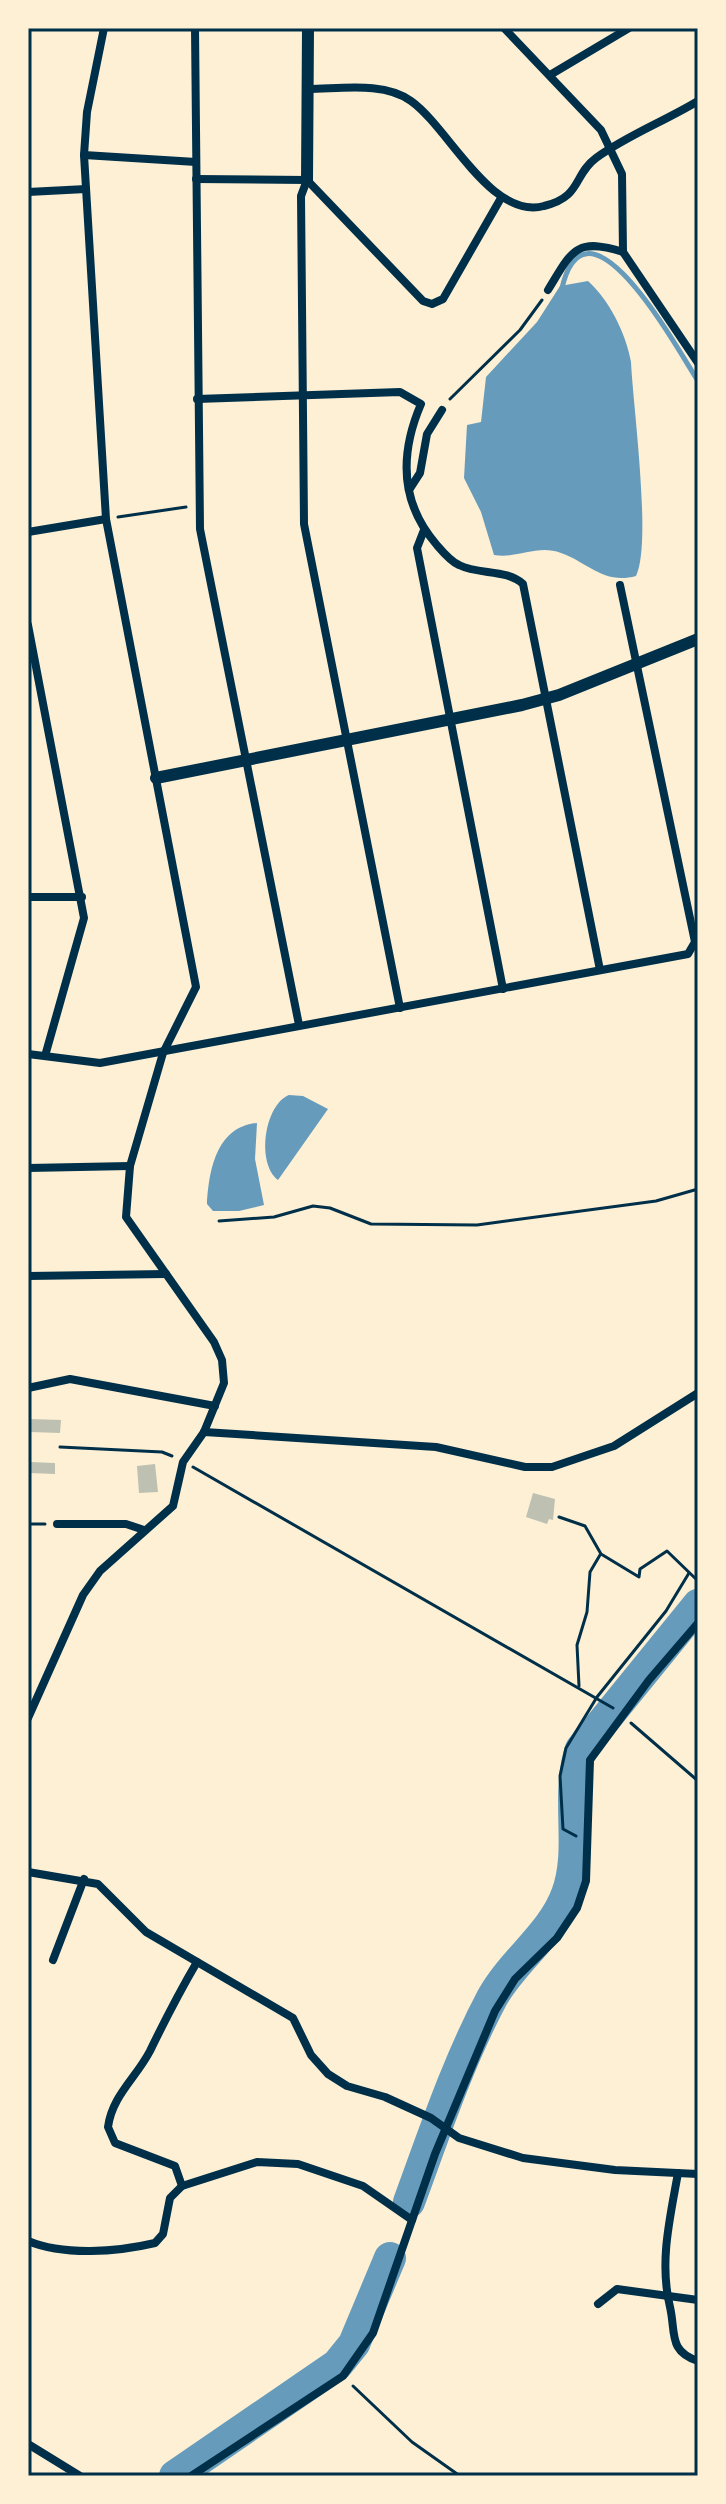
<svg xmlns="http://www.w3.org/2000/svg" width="726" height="2504" viewBox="0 0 726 2504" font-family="'Times New Roman',serif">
<rect width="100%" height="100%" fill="#fdf0d5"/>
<g fill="#669bbc">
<path d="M588,281C609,300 626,333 631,362C633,406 652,544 636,576C604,585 587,562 561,553C537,544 518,559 494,555L481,512L464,478L467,425L481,422L486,377L537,322L560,286Z"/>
<path d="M289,1095L303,1096L328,1109L278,1180C256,1164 264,1105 289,1095Z"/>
<path d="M257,1123L255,1159L264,1205L239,1211H213L207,1204C209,1171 216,1127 257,1123Z"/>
</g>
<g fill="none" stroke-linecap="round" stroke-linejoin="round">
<path stroke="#669bbc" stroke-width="5" d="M562,288C587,182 679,352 698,381"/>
<g stroke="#669bbc" stroke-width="32">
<path d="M409,2202C434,2134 458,2062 492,1998C513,1960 552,1935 567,1894C584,1848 565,1796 581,1749L698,1605"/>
<polyline points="175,2476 337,2365 354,2344 390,2258"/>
</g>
</g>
<g fill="#bec0b2">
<polygon points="30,1419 61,1420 60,1433 30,1432"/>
<polygon points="30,1462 55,1463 55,1474 29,1473"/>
<polygon points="155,1464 158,1492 139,1493 137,1466"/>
<polygon points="533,1493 555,1499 553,1520 549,1519 547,1524 526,1517"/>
</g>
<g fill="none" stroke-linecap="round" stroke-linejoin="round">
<g stroke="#003049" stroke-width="3">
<polyline points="450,399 520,330 542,300"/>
<polyline points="118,517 186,507"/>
<polyline points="219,1221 274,1217 313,1206 330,1208 371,1224 477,1225 656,1201 698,1189"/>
<polyline points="60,1447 162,1452 172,1456"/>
<polyline points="193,1467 613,1708"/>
<polyline points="559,1517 585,1526 601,1554 639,1577 640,1569 667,1551 698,1581"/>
<polyline points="28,1524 45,1524"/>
<polyline points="579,1686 577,1645 587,1612 590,1572 600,1555"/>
<polyline points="631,1723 698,1781"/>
<polyline points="576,1836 563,1829 560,1776 566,1748 597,1697 666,1611 689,1573"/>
<polyline points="353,2386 412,2442 460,2476"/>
</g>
<g stroke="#003049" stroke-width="8">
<polyline points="195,28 200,529 299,1025"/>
<polyline points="504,28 601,130 622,174 623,252 698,363"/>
<polyline points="550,75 629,28"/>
<path d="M308,89C339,89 384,81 411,101C449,128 491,220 544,206C582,197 573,175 596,158C626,136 665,121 698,101"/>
<polyline points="84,155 196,162"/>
<polyline points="196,179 307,180 423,301 432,304 443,299 501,198"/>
<polyline points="307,180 301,196 304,524 400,1008"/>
<polyline points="28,192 86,189"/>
<path d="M548,290C572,251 575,237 623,252"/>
<path d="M197,399L400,392L421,404C400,453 400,502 436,544C442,551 450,561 459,565C479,575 507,569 523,584L600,970"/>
<polyline points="409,490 420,473 427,434 442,410"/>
<polyline points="424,530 417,548 503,989"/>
<polyline points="28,532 106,519"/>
<polyline points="28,625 84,918 45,1056"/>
<polyline points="28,897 82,897"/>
<polyline points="28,1054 100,1063 688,954 695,942 620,585"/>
<polyline points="28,1168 130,1166"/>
<polyline points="28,1276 166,1274"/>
<polyline points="28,1388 70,1379 215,1406"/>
<polyline points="204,1432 436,1447 525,1467 552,1467 614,1446 698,1393"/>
<polyline points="57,1524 126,1524 144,1530"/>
<polyline points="28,1718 83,1595 100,1571 173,1506 183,1462 204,1432 224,1383 222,1360 214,1342 126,1217 130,1166 163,1053 196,987 106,519 84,155 87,112 104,28"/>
<polyline points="28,1872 98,1884 146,1932 293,2018 311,2055 328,2074 347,2086 385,2097 431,2118 459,2138 523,2158 615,2170 698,2174"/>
<polyline points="53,1960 84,1879"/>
<path d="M678,2173C670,2218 659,2262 670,2307C676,2333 668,2351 698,2361"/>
<path d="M182,2186L175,2166L115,2143L108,2127C112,2096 136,2078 150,2051C165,2020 180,1991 197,1962"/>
<path d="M28,2241C64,2256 117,2252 155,2243L163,2234L170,2198L182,2186L257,2162L298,2164L363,2186L412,2220"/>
<polyline points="598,2304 617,2289 698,2300"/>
<polyline points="28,2444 80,2476"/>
<polyline points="191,2476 343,2376 373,2333 435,2154 495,2011 515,1979 557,1938 577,1908 586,1881 590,1760 649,1680 698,1623"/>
</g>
<g stroke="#003049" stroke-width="12">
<polyline points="307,180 308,28"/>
<polyline points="156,778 522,705 559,695 698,639"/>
</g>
</g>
<rect width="726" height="2504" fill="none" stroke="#fdf0d5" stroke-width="60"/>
<rect x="30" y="30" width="666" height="2444" fill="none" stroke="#003049" stroke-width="3"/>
</svg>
